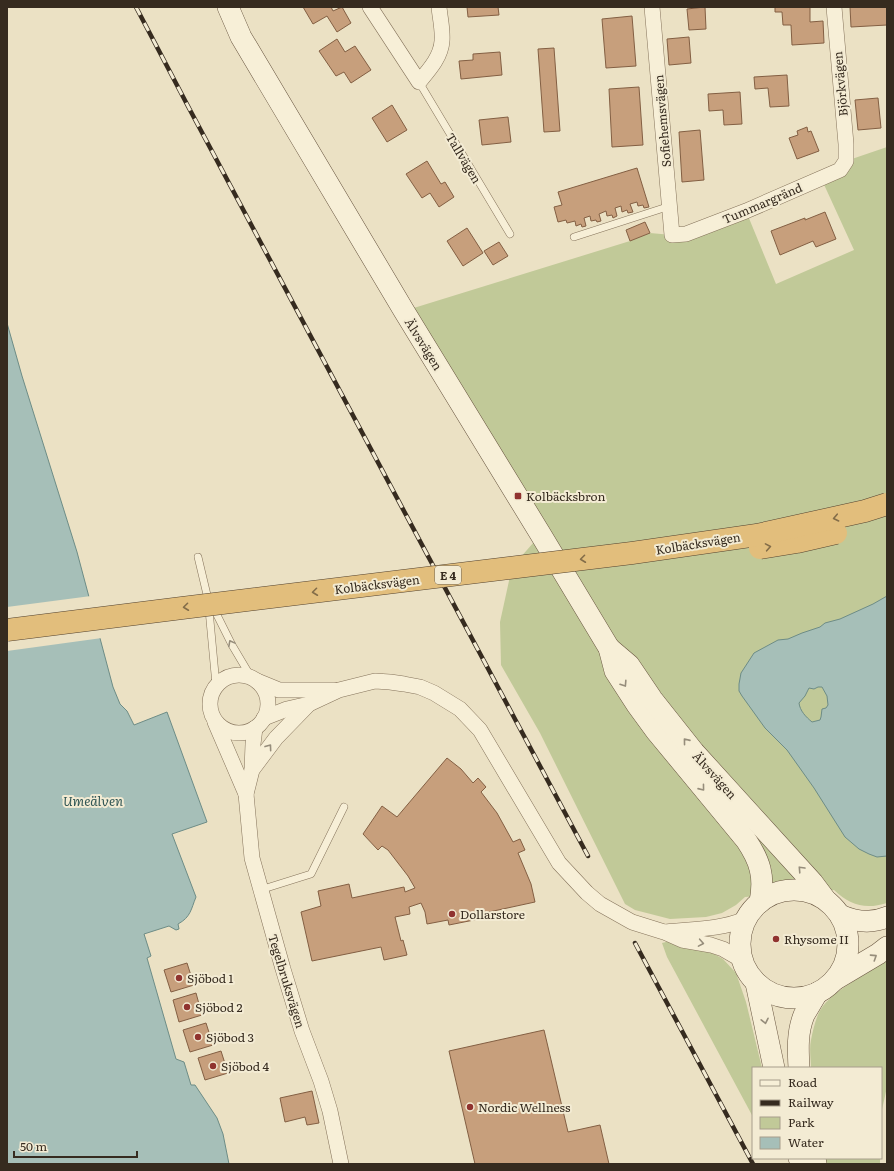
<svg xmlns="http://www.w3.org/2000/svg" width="894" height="1171" viewBox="0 0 894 1171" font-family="Literata,serif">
<rect width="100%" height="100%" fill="#ebe1c4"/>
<g fill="#c1c998">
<path d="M887,147V903C865,910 850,905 834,890L745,897L736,905L722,913L706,917L670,919L635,910L625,904L540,733L501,665L500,622L512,567L541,534L404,311L630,241L650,233L672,235L746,211L776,284L854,250L821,178L846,161Z"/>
<polygon points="670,941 709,951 723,959 736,973 746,1002 762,1068 753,1068 753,1117 667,957 662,943"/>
<path d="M887,959V1087L881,1114V1068H811C811,1059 809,1049 811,1040C813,1030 816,1015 823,1006C839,986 868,975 887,959Z"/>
<polygon points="824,1158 880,1158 880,1164 826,1164"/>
</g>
<g fill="#a6bfb8" stroke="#6d8c86" fill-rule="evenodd">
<path d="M7,323L22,376L77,552L113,687L120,704L127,711L134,725L167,712L207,822L172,834L196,897C191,909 191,917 178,924L179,929L176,930L169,926L144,934L151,956L147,958L176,1059L184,1062L191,1085H195L217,1118L223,1134L229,1164H7Z"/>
<path d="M887,596V856L877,857L869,854L859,849L845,837L814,788L787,750L765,728L742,696L739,691V684L741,673L754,653L778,640L788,639L802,633L820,627L825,623L840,619L873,604ZM818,687H822L827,696L828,705L826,708L822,709L821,717L820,720L812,722C806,717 800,711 799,703L805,696L809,688L814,689Z"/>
</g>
<polygon fill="#ebe1c4" points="91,596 102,638 7,651 7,607"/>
<g fill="#c79f7c" stroke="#835f43">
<polygon points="303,7 331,7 333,11 342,7 351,23 337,32 327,16 313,24"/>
<polygon points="467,7 498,7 499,15 468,17"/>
<polygon points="705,7 706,29 689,30 687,9"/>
<polygon points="775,7 810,7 810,22 823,21 824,43 792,45 791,25 783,25 782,12 775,12"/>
<polygon points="850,7 887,7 887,25 851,27"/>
<polygon points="632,16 636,66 606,68 602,19"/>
<polygon points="689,37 691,63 669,65 667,39"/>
<polygon points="337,39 345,52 355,46 371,70 351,83 344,72 336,76 319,51"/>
<polygon points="554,48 560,131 544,132 538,49"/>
<polygon points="500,52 502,75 461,79 459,61 473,60 473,54"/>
<polygon points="787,75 789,106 770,107 768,88 755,89 754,77"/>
<polygon points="639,87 643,145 612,147 609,89"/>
<polygon points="740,92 742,124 724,125 723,110 709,111 708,94"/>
<polygon points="878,98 881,128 858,130 855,100"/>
<polygon points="392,105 407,130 387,142 372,118"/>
<polygon points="508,117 511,142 482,145 479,120"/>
<polygon points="807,127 808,132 811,131 819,151 797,159 789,138 798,135 797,131"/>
<polygon points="700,130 704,180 682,182 679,132"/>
<polygon points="427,161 441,184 445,182 454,197 439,207 430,193 422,198 406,174"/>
<polygon points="637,168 649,207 644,208 643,205 638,206 637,202 630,204 633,212 628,213 627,210 622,212 621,206 615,208 617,216 613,218 612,215 607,216 606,211 599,214 601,221 597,222 596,220 591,221 590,216 584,218 586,226 582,227 581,224 576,226 575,221 567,223 566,220 558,222 554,207 562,205 558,192"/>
<polygon points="825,212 836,239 816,247 813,241 780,255 771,231 805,218 805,220"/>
<polygon points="645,222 650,233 630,241 626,230"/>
<polygon points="467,228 483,253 463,266 447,241"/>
<polygon points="499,242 508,256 493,265 484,251"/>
<polygon points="447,758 461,769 473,783 478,778 486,787 481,792 497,813 513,842 520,839 525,850 518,853 531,884 535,902 489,912 489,917 449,925 448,920 427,924 425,912 421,903 409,907 410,914 395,917 401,941 403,940 407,955 384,960 381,947 312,961 301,912 321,906 318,891 349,884 352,898 404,887 405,892 415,888 408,876 388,850 382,846 378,850 363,834 382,806 397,817"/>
<polygon points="187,963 194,985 171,992 164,970"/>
<polygon points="196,993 202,1015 179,1022 173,1000"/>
<polygon points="206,1023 213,1045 190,1052 183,1030"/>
<polygon points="544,1030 568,1132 600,1125 609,1164 475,1164 449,1051"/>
<polygon points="221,1051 228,1073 205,1080 198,1058"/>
<polygon points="312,1091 319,1123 307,1125 305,1117 285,1122 280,1098"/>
</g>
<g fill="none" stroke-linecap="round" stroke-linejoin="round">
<g stroke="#85735b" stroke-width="8">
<g id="service">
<polyline points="419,82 510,234"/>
<polyline points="574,237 670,206"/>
<polyline points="198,557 208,599 216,685"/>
<polyline points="213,607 232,645 251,677"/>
<polyline points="260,890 311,874 344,807"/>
</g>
</g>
<g stroke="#85735b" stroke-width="16">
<g id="minor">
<path d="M370,7L419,82C429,70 441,57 442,41C443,30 440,18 439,7"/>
<polyline points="652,7 672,235 686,234 746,211 840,170 846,161 846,144 834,7"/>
<circle cx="239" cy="704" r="29"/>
<polyline points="257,681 279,690 334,690"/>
<polyline points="309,704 276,738 252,770 246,794 252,858 283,969 302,1031 321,1081 330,1111 341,1164"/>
<polyline points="264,718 287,709 309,704 339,690 375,681 390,682 404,684 420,687 434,693 460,709 480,730 559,863 587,893 600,904 632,922 664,932 682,940 711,945 723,949 742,960"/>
<polyline points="215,722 246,794"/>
<polyline points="252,770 253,744 255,728"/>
<path d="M666,932C694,929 719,930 746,919"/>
</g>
</g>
<g stroke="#67543f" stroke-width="22">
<g id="secondary">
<path d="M228,7L241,37L404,311L541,535L609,648L615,671L637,705L656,731L746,840C760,861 765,876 760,902"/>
<polyline points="609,648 629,665 652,699 694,752 813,883 825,899"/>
<circle cx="794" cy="944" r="54"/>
<path d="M840,915C856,922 871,924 887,917"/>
<polyline points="836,979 878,954 887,947"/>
<polyline points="756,983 774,1068"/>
<path d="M799,1068C798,1050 797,1032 804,1015C808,1008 813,1000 817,993"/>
<polyline points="799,1158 801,1164"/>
<polyline points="815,1158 816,1164"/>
</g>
</g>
<use href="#service" stroke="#f7efd7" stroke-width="7"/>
<use href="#minor" stroke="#f7efd7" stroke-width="15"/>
<use href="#secondary" stroke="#f7efd7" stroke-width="21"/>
<g stroke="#362b1f" stroke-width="4.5">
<g id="rail">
<polyline points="136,7 190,110 588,856"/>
<polyline points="635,943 753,1164"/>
</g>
</g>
<use href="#rail" stroke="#f3ebd3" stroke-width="3" stroke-dasharray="9" stroke-linecap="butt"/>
<g stroke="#53422f" stroke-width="23" stroke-linecap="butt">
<g id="trunk-bridge">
<polyline points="760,548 797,542 836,533"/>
<polyline points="7,630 182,608 632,553 757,535 865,511 887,504"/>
</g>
</g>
<use href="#trunk-bridge" stroke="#e2be7c" stroke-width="22"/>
</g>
<defs><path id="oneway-chevron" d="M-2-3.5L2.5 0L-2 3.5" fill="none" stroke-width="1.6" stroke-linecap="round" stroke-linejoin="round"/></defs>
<g stroke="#836d49">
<use href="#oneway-chevron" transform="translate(836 518) rotate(168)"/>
<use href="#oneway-chevron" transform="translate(768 547) rotate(-10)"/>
<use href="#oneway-chevron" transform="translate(583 559) rotate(173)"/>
<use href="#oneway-chevron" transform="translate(315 592) rotate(173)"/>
<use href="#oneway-chevron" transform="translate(186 607) rotate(173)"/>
</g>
<g stroke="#968d7b">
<use href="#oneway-chevron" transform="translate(231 643) rotate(-118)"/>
<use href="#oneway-chevron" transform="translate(624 684) rotate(57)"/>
<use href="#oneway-chevron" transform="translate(686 741) rotate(-129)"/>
<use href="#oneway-chevron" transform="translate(269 747) rotate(-54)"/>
<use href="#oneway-chevron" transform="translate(702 788) rotate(51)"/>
<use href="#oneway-chevron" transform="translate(801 869) rotate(-133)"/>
<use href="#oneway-chevron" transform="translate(701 943) rotate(10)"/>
<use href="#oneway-chevron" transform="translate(874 957) rotate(-33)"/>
<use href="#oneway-chevron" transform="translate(765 1021) rotate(78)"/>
</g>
<g fill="#90332f" stroke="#f3ebd3" stroke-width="1.5">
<rect x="514" y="492" width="8" height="8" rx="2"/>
<circle cx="452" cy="914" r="4"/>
<circle cx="776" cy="939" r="4"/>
<circle cx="179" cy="978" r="4"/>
<circle cx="187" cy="1007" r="4"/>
<circle cx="198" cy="1037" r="4"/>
<circle cx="213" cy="1066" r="4"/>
<circle cx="470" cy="1107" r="4"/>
</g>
<g text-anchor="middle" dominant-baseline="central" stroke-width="4" stroke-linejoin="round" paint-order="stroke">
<rect fill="#f3ebd3" stroke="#6f6555" stroke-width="1" x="435" y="566" width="26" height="18" rx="3"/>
<g font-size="11" font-weight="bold" fill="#362b1f">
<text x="448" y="575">E 4</text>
</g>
<g font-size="12" fill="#362b1f" stroke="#f3ebd3">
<text transform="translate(840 84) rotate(-95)">Björkvägen</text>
<text transform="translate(662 121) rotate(-95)">Sofiehemsvägen</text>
<text transform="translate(464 158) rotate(59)">Tallvägen</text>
<text transform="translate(762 203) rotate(-23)">Tummargränd</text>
<text transform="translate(424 344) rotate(58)">Älvsvägen</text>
<text transform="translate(698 543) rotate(-9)">Kolbäcksvägen</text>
<text transform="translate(377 584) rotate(-7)">Kolbäcksvägen</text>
<text transform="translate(715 775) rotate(48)">Älvsvägen</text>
<text transform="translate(287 981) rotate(73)">Tegelbruksvägen</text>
</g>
<g font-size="12" fill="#362b1f" stroke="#f3ebd3" text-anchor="start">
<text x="526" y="496">Kolbäcksbron</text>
<text x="460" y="914">Dollarstore</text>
<text x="784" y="939">Rhysome II</text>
<text x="187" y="978">Sjöbod 1</text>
<text x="195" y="1007">Sjöbod 2</text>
<text x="206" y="1037">Sjöbod 3</text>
<text x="221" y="1066">Sjöbod 4</text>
<text x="478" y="1107">Nordic Wellness</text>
</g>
<g font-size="13" font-style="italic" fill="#2f5554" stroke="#f3ebd3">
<text x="93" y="800">Umeälven</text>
</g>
</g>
<rect width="894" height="1171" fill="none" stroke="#362b1f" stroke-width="16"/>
<rect x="752" y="1067" width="130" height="92" fill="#f3ebd3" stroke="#a79e8b"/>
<rect x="760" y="1080" width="20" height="6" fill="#f7efd7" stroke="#a79e8b"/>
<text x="788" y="1087" font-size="12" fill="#362b1f">Road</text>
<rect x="760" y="1100" width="20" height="6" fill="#362b1f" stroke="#a79e8b"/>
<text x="788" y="1107" font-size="12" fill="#362b1f">Railway</text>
<rect x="760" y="1117" width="20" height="12" fill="#c1c998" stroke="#a79e8b"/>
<text x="788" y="1127" font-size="12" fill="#362b1f">Park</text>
<rect x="760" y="1137" width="20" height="12" fill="#a6bfb8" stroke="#a79e8b"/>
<text x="788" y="1147" font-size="12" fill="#362b1f">Water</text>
<path d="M14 1151v6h123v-6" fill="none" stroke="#362b1f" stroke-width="2"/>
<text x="20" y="1151" font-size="12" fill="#362b1f" stroke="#f3ebd3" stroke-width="3" paint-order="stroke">50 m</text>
</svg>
